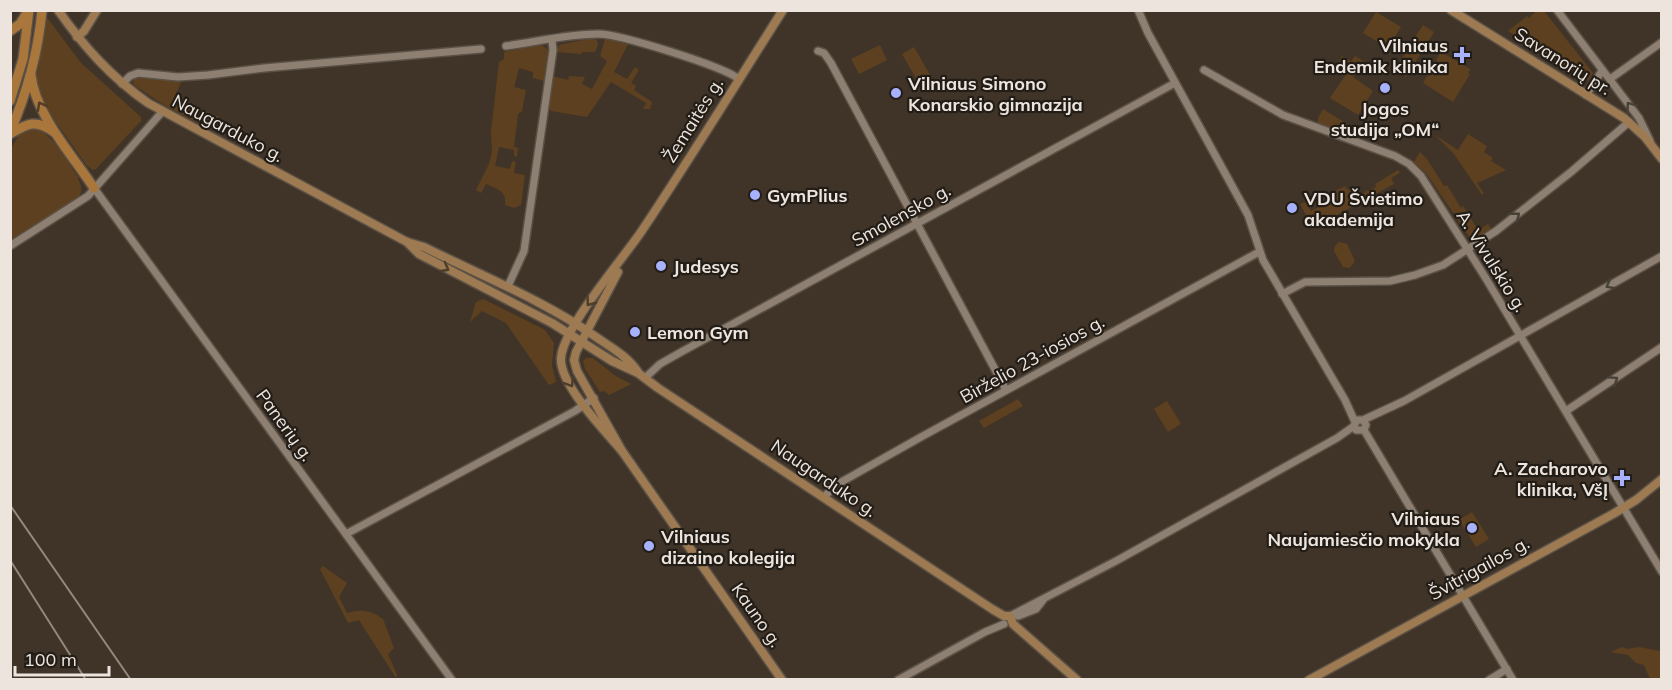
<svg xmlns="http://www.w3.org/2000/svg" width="1672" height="690" viewBox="0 0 1672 690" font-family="Mulish,sans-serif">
<rect width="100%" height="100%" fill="#403428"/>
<g fill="#5d401f">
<polygon points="1538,10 1544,11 1593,73 1588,81 1508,31 1527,16 1529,18"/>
<polygon points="1376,12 1401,27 1388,48 1363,33"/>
<polygon points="46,16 81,63 141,117 141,121 96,169 93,170 87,166 41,101 36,83"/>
<polygon points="1423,25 1434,32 1406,77 1395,69"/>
<polygon points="592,38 597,40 598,45 595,52 582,52 581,54 557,52 559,45"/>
<polygon points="605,39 628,44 614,72 627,79 635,67 639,70 631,83 636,86 634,90 652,102 650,109 643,109 646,103 611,82 587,117 551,111 549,107 553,76 568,80 569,76 582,77 585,76 582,84 592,89 607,61 600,56"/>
<path d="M542,45L548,50L544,81L533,78V72L519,68L514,87L526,90L522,111L518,114L514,147L518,148L517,157L514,156V150L499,147L495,166L510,169L512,161L516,162L514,173L525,175L521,205L514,208L505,205C507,191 497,189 486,184L481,193L476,190L489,164L492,152L491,131L499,62L504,59V52Z"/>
<polygon points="880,45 887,60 859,74 851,59"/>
<polygon points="914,47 933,80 921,87 902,54"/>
<polygon points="1441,52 1470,69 1468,73 1470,74 1453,102 1423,83"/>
<polygon points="1342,56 1351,61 1355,56 1376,69 1373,74 1360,66 1353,77 1373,91 1358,115 1330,98 1345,76 1334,69"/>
<polygon points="135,78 182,80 175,96 219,117 211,126 206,127 164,105 134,85 133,82"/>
<polygon points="1323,109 1352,127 1348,134 1318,125 1318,118"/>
<path d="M32,127C52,131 67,162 79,178L78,179C82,187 83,192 77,199L11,241V149L20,133Z"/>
<polygon points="1468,134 1487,146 1484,152 1493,158 1491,161 1506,170 1477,183 1484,193 1482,195 1454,154 1435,135 1458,150"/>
<polygon points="1420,152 1427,159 1444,186 1447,185 1461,208 1463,206 1478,230 1488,224 1491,229 1473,242 1426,173 1414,162"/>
<polygon points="1398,170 1400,173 1391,178 1394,184 1313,228 1300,204 1305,202 1311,211 1334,199 1331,193 1345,186 1348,190 1350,188 1355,197 1359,197 1367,190 1368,191 1376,187 1375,184"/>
<polygon points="1339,242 1347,244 1355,261 1350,268 1343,267 1334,251 1335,246"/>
<polygon points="483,299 545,330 554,343 552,365 556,382 549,385 506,323 482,311 470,322 476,302"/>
<polygon points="586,358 593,358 614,375 631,384 609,395 604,391 600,392 585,369 583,361"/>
<polygon points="1018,399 1023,406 984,428 979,421"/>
<polygon points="1167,401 1181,424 1168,432 1154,409"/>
<polygon points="1472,512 1489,539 1476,547 1459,520"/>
<path d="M323,566L347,583L339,597L347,613C362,609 370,610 383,619L394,648L388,654L397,675L396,678L359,620L348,623L320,569Z"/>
<polygon points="1622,647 1627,649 1639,647 1659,651 1661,652 1661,679 1650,679 1644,665 1636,663 1628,655 1610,652"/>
</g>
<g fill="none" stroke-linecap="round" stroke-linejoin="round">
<g stroke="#5a5045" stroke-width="10">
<g id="minor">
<polyline points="1138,10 1148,33 1248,215 1263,260 1345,400 1355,422"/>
<polyline points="1557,10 1639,118 1650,141"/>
<path d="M506,46C536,42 568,34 598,34C620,34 722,66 739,79"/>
<polyline points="818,51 824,53 831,63 1006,390"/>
<polyline points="1204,70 1283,115 1395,156 1409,164 1421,176 1485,277 1662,572"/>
<polyline points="1610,79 1662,42"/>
<polyline points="122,84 130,76 138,73 178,77 208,75 264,68 481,49"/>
<polyline points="1586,95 1602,71"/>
<polyline points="94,188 452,680"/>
<polyline points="10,246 88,196 162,112"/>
<polyline points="508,286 524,251 553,50 552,40"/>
<polyline points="1282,294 1305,282 1390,281 1415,275 1443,265 1496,231 1571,172 1629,122"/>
<polyline points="645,378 660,364 683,351 1175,83"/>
<polyline points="1566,411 1662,347"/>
<polyline points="1363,420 1366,425 1364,430 1356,430 1354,426 1357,420 1363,420 1404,401 1662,256"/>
<polyline points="1364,430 1513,680"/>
<polyline points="824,497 836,485 921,437 1259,252"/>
<polyline points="346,534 575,411 594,398"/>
<polyline points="1010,616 1116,561 1337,438 1354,426"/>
<polyline points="1018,616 1036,609 1043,600"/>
<polyline points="898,680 985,632 1004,624"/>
<polyline points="1489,680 1507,669"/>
</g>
</g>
<g stroke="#5a5045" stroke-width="11">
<g id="major">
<path d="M58,10C84,47 111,77 148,103L407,242L424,247C482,276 543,300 596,337C612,348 627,356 638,372"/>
<polyline points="1451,10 1624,118 1645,137 1662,159"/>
<polyline points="77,37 84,31 97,10"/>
<polyline points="407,242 419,254 552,323 612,361 638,373 658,388 992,609 1004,616 1010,616 1013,624 1077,680"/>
<polyline points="618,272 576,352 574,360 577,371 622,451 782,680"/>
<path d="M622,451C605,431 559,384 561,358C563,328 622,260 641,232C690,159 736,84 783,10"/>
<polyline points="1309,680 1613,514 1636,500 1662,479"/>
</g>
</g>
<g stroke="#5a5045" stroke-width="12">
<g id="highway">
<polyline points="10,31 20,24 28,11"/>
<path d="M31,75C35,114 73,156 94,188"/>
<polyline points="10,101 23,59 29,10"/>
<path d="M10,132C27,93 38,53 42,10"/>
<path d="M10,134C28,123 36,119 54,132"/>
</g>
</g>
<use href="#minor" stroke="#8d8072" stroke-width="7"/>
<use href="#major" stroke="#9e7a52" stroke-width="8"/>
<use href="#highway" stroke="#a9763c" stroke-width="9"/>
<g stroke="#92887e" stroke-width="2">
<polyline points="10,505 131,680"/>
<polyline points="10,560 86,680"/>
</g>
</g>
<defs><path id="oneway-chevron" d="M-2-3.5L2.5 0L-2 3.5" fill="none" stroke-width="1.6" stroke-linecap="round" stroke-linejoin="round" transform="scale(1.5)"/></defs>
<use stroke="#513c24" href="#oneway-chevron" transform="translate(41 106) rotate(-119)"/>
<g stroke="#474037">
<use href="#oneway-chevron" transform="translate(1630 106) rotate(-126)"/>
<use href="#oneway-chevron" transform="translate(1516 216) rotate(-38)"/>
<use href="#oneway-chevron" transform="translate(1610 285) rotate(151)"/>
<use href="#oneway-chevron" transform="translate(1614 380) rotate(-34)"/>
</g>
<g stroke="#4d3e2c">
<use href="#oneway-chevron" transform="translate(445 268) rotate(28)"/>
<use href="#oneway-chevron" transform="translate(590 302) rotate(127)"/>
<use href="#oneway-chevron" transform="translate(570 383) rotate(58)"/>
</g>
<g fill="#a7b1fc" stroke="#221d17" stroke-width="2">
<path d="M1459 46h6v6h6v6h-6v6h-6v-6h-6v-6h6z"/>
<circle cx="1385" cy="88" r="6"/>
<circle cx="896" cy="93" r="6"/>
<circle cx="755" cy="195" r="6"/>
<circle cx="1292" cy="208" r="6"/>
<circle cx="661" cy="266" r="6"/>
<circle cx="635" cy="332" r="6"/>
<path d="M1619 469h6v6h6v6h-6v6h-6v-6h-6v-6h6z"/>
<circle cx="1472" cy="528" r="6"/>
<circle cx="649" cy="546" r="6"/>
</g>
<g text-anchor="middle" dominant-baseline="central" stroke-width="4.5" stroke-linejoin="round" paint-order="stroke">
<g font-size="18" font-weight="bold" fill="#ede5dd" stroke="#221d17" text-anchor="start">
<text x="1448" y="45" text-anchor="end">Vilniaus<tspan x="1448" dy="21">Endemik klinika</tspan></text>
<text x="908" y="83">Vilniaus Simono<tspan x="908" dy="21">Konarskio gimnazija</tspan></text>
<text x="1385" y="108" text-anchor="middle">Jogos<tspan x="1385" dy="21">studija „OM“</tspan></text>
<text x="767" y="195">GymPlius</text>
<text x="1304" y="198">VDU Švietimo<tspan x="1304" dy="21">akademija</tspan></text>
<text x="673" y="266">Judesys</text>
<text x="647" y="332">Lemon Gym</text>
<text x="1608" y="468" text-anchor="end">A. Zacharovo<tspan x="1608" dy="21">klinika, VšĮ</tspan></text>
<text x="1460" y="518" text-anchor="end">Vilniaus<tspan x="1460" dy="21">Naujamiesčio mokykla</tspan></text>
<text x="661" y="536">Vilniaus<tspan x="661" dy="21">dizaino kolegija</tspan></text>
</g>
<g font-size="18" fill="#ede5dd" stroke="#221d17">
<text transform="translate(1563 61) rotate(32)">Savanorių pr.</text>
<text transform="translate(693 120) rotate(-58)">Žemaitės g.</text>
<text transform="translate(228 128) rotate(28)">Naugarduko g.</text>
<text transform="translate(901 215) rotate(-29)">Smolensko g.</text>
<text transform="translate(1492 261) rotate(58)">A. Vivulskio g.</text>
<text transform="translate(1032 359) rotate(-29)">Birželio 23-iosios g.</text>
<text transform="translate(285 425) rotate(54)">Panerių g.</text>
<text transform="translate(824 478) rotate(34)">Naugarduko g.</text>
<text transform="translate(1479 568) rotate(-29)">Švitrigailos g.</text>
<text transform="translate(757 615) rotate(55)">Kauno g.</text>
</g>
</g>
<rect width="1672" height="690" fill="none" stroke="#ede5dd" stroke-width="24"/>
<path d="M15 666v9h94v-9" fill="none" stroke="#ede5dd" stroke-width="3"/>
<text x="24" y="666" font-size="18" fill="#ede5dd" stroke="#221d17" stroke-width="4.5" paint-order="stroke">100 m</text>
</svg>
